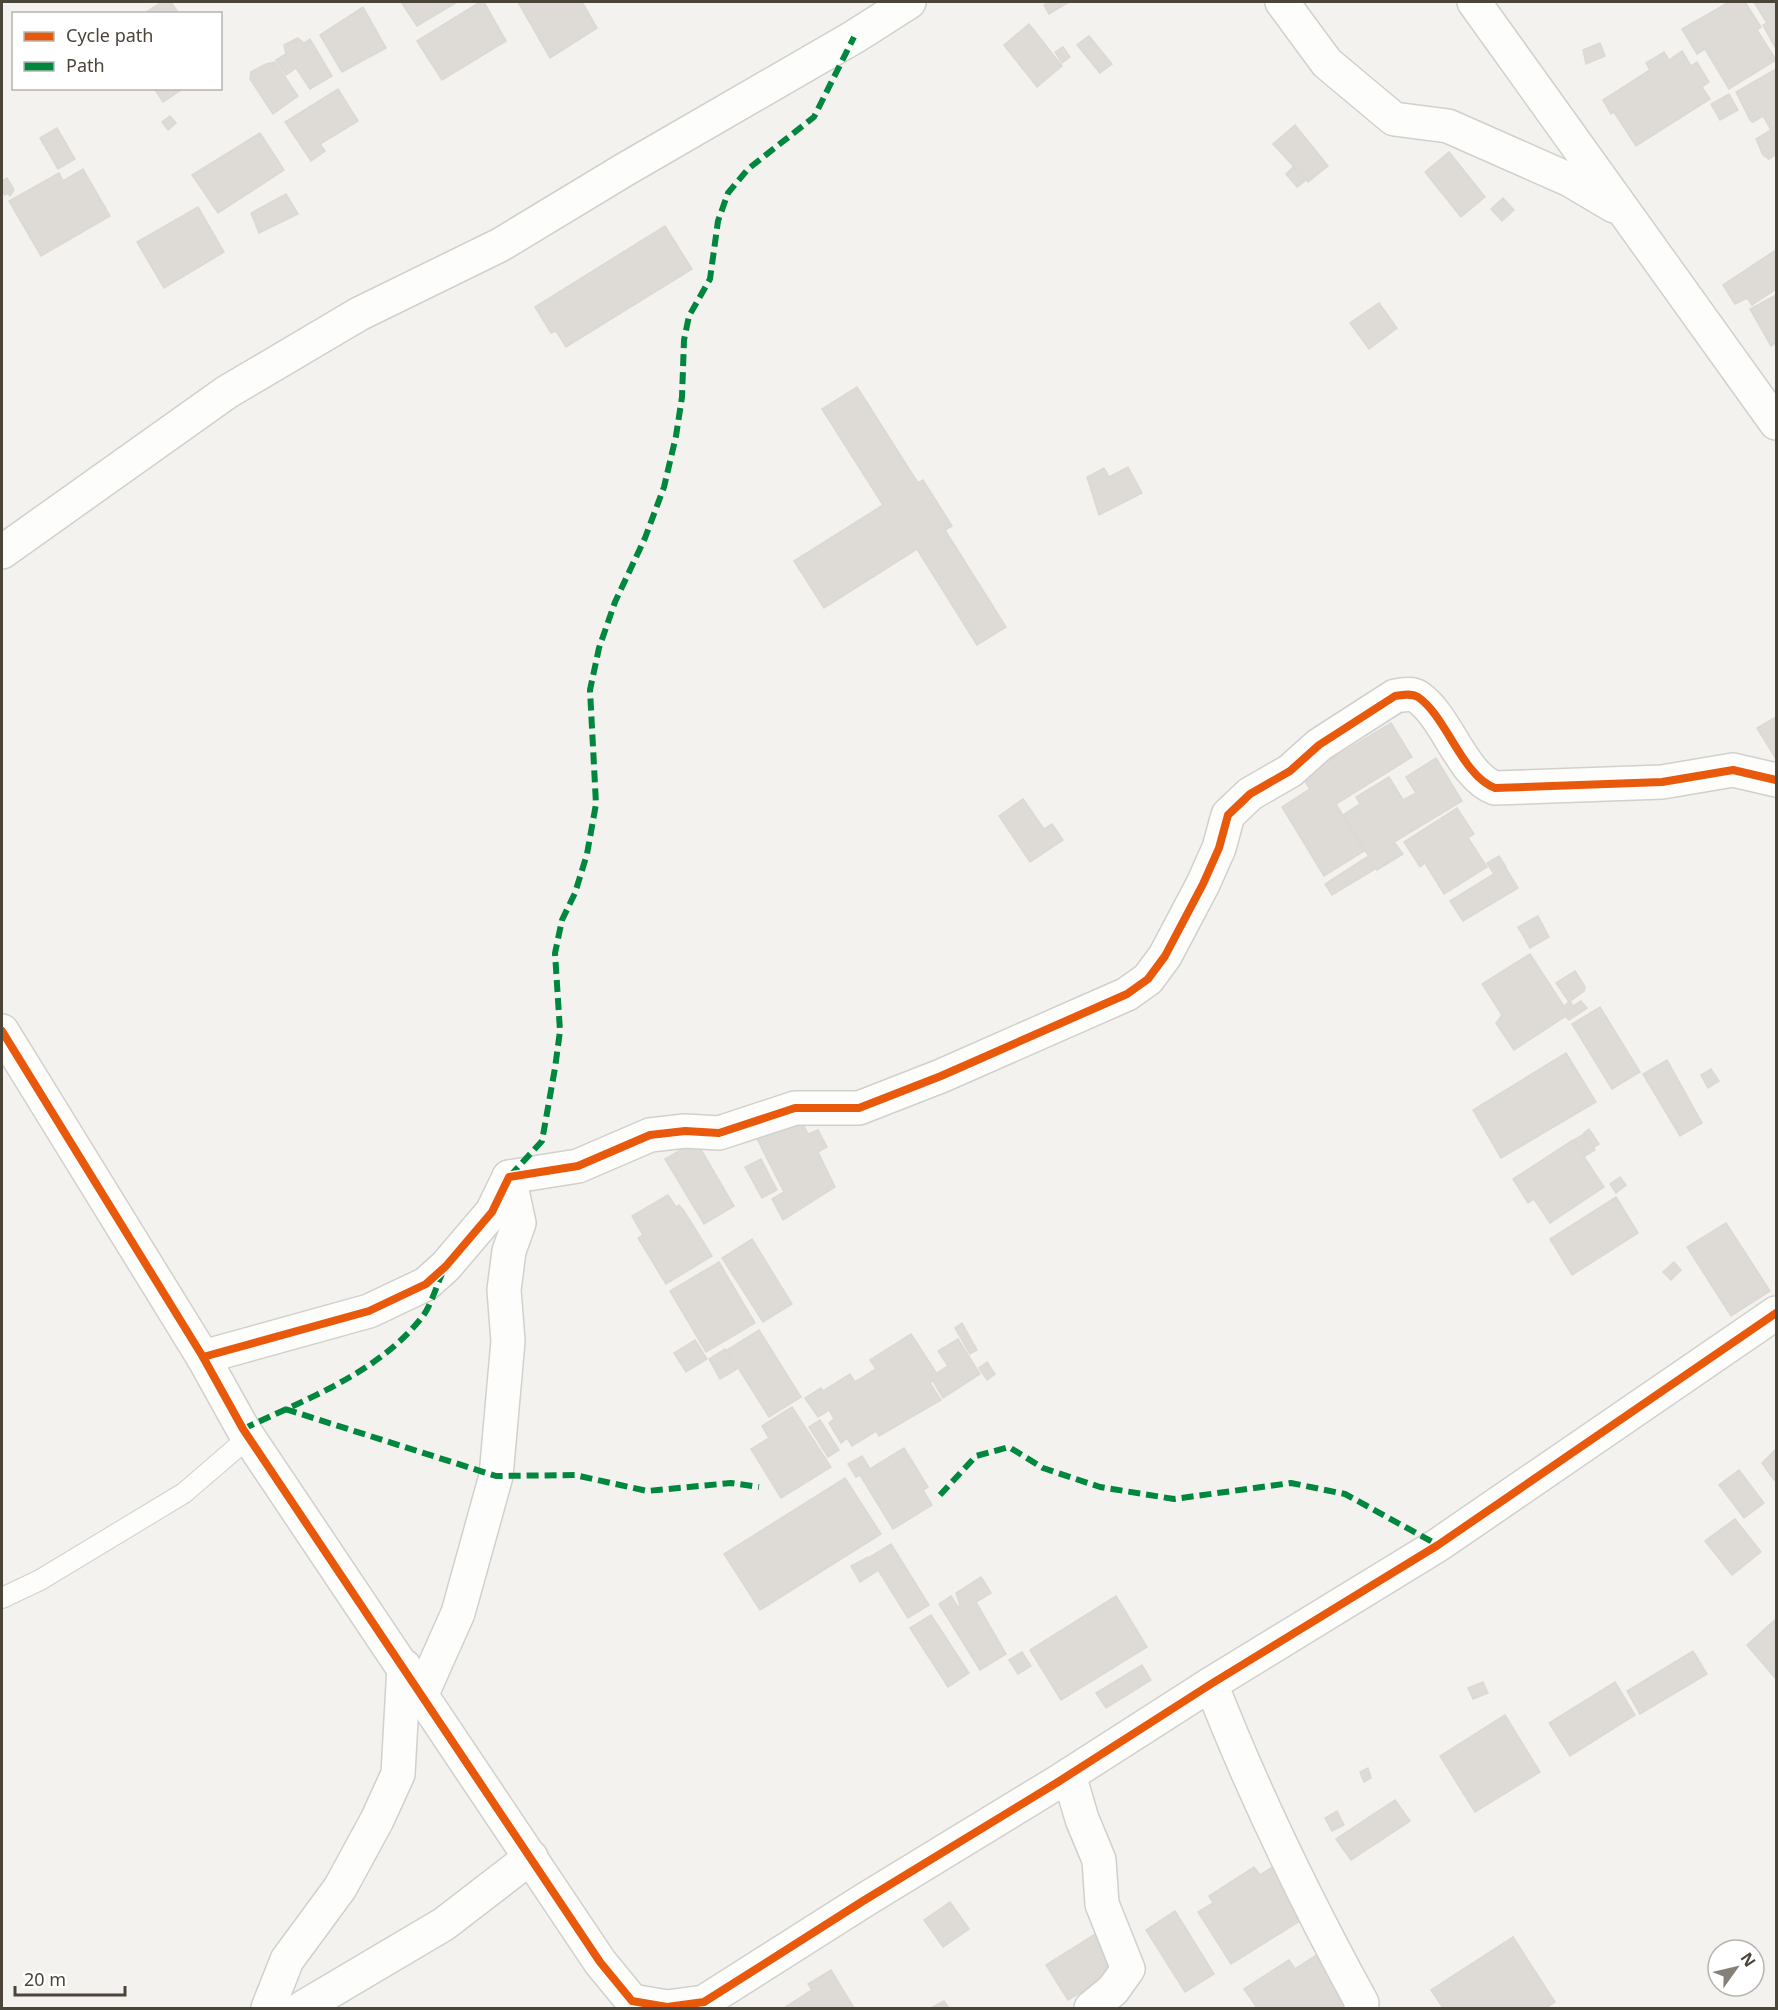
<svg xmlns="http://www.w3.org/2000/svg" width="1778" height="2010" viewBox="0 0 1778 2010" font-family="'Noto Sans',sans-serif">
<rect width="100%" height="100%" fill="#f4f2ee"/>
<g fill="#dedbd6" stroke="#dcd9d4" stroke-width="1.5">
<polygon points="162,2 171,2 179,14 143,14"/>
<polygon points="401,2 457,2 417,26"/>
<polygon points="480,2 484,2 506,41 442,80 417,41"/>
<polygon points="518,2 582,2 597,28 550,58"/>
<polygon points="1051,2 1069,2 1049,14 1044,5"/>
<polygon points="1729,2 1745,2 1761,27 1757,30 1776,60 1729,89 1705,49 1697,54 1682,29"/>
<polygon points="1754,2 1776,2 1776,49 1763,25 1767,23"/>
<polygon points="363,7 386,48 342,72 320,35"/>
<polygon points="1029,24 1062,66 1037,87 1004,45"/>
<polygon points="1089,36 1112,64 1100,73 1077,45"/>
<polygon points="298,38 304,43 310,39 332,76 310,89 296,68 286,75 276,60 286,54 284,45"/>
<polygon points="1600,43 1605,56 1586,64 1583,50"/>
<polygon points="1063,47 1070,57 1062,63 1055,52"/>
<polygon points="1682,51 1691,66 1697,62 1709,82 1702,87 1710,99 1636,146 1614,112 1611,114 1603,100 1650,70 1646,63 1664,52 1669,60"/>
<polygon points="275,62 298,96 273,114 250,79 251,72 266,64"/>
<polygon points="1776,69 1776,154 1769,159 1763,155 1756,139 1771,130 1763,116 1753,122 1750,120 1736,92"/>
<polygon points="154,88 184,88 163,102"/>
<polygon points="338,89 358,121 320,144 325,151 311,161 285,122"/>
<polygon points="1729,94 1738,110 1720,120 1711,104"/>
<polygon points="170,116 176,123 168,130 162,122"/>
<polygon points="1295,125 1328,166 1308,182 1273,144"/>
<polygon points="57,128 75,159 58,169 40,138"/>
<polygon points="260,133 284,170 218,213 192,175"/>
<polygon points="1449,152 1485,197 1461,217 1425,172"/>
<polygon points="1293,167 1305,181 1297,187 1286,174"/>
<polygon points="83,169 110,216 41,256 9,201 59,173 63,181"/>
<polygon points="7,178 14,190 10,196 8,193 5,195 2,190 2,181"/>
<polygon points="286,194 298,214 259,233 251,213"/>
<polygon points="1503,198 1514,210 1502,221 1491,209"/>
<polygon points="198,207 224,252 164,288 137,242"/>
<polygon points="665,226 692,269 566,347 556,331 551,333 535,307"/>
<polygon points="1776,250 1776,289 1752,305 1747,298 1735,304 1723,285"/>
<polygon points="1776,295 1776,343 1771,346 1750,309"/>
<polygon points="1379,303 1397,328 1369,349 1350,323"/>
<polygon points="857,387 918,483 923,480 952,526 945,530 1006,627 977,645 917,549 824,608 794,561 883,505 822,409"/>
<polygon points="1128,467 1142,493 1099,515 1087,477 1104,468 1109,477"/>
<polygon points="1776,717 1776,759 1757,728"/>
<polygon points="1391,723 1412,757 1336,804 1364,851 1324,876 1282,807 1310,789 1302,777"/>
<polygon points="1436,758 1462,801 1394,842 1403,854 1377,870 1343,815 1360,804 1356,797 1389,777 1403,800 1416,793 1406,777"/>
<polygon points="1023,799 1044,829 1052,824 1063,840 1030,862 999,816"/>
<polygon points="1457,808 1474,834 1468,838 1487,867 1444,894 1425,863 1420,867 1404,842"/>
<polygon points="1499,856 1506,867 1494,874 1487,863"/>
<polygon points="1367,857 1375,869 1332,895 1325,884"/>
<polygon points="1505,867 1518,888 1463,921 1450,901"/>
<polygon points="1538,916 1549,937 1530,948 1518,927"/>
<polygon points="1530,954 1569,1014 1514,1050 1496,1023 1502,1015 1482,984"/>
<polygon points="1575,971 1585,987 1584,991 1569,1002 1556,983"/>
<polygon points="1570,1001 1573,1006 1581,1001 1587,1008 1569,1020 1566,1017 1570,1014 1564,1006"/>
<polygon points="1600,1007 1640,1072 1612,1089 1572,1024"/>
<polygon points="1566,1053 1596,1102 1501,1158 1473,1110"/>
<polygon points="1667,1060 1702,1123 1680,1136 1643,1074"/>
<polygon points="1711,1069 1719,1081 1708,1088 1701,1075"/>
<polygon points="797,1111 808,1134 818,1130 827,1147 818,1152 835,1187 783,1220 772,1199 784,1192 754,1133"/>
<polygon points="1589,1129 1599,1144 1594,1147 1584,1133"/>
<polygon points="1584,1134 1595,1150 1585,1156 1574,1140"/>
<polygon points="1573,1140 1604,1187 1550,1223 1534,1199 1528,1203 1513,1179"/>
<polygon points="696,1141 734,1206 704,1224 665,1159"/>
<polygon points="761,1159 777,1190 762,1198 745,1167"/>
<polygon points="1620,1177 1626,1185 1616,1193 1610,1184"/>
<polygon points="668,1195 676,1207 679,1205 684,1211 712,1256 666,1284 638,1238 643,1235 632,1216"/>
<polygon points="1616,1197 1638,1233 1572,1275 1550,1239"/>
<polygon points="1726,1223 1770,1291 1731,1316 1687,1247"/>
<polygon points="752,1239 792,1304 763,1322 722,1258"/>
<polygon points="719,1262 755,1323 706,1352 670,1291"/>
<polygon points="1674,1262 1681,1270 1671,1280 1663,1272"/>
<polygon points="962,1323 977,1350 970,1354 955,1328"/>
<polygon points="759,1330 801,1397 769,1417 727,1350"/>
<polygon points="911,1334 939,1377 930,1383 941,1400 879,1436 876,1431 852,1446 847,1438 841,1443 829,1423 834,1419 829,1410 818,1417 805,1398 821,1388 823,1391 850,1374 855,1382 876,1369 870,1360"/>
<polygon points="958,1339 980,1374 943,1398 933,1381 940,1378 937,1373 948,1366 938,1351"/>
<polygon points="695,1340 707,1359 686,1372 674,1353"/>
<polygon points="725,1349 737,1369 720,1379 709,1359"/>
<polygon points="987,1362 995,1374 987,1380 979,1368"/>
<polygon points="792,1407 831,1467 781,1498 751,1449 769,1438 762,1426"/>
<polygon points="820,1420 839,1450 828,1457 809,1427"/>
<polygon points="904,1448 928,1487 923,1490 932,1505 893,1529 860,1475 856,1477 848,1464 862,1456 870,1469"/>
<polygon points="1776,1449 1776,1478 1774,1480 1762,1463"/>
<polygon points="1739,1470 1764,1503 1744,1518 1719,1485"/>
<polygon points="845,1478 881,1534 760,1610 724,1554"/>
<polygon points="1735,1519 1761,1552 1732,1575 1705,1541"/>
<polygon points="891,1544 929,1605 908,1618 870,1557"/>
<polygon points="868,1557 877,1571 860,1582 851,1566"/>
<polygon points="981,1577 991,1593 976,1602 1006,1654 980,1670 939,1604 951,1596 958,1607 960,1605 956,1593"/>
<polygon points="1116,1596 1147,1647 1061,1700 1030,1650"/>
<polygon points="931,1615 969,1673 948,1687 910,1628"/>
<polygon points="1776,1619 1776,1679 1747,1645"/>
<polygon points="1693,1651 1707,1674 1640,1714 1627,1691"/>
<polygon points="1022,1652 1031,1666 1018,1674 1009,1660"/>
<polygon points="1142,1665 1151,1680 1106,1708 1096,1693"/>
<polygon points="1483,1682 1488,1693 1473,1699 1468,1688"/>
<polygon points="1615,1682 1635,1715 1570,1756 1549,1723"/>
<polygon points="1505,1715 1540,1772 1475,1812 1440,1756"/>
<polygon points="1368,1768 1371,1778 1364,1782 1360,1772"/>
<polygon points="1395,1800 1410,1821 1351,1860 1336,1839"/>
<polygon points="1337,1811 1344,1825 1332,1831 1325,1818"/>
<polygon points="1279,1863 1311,1914 1231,1964 1198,1912 1213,1903 1209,1896 1254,1867 1260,1875"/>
<polygon points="950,1902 969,1929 943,1947 924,1920"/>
<polygon points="1175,1911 1214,1974 1185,1992 1146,1930"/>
<polygon points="1097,1933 1119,1969 1068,2000 1046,1965"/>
<polygon points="1513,1937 1555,2002 1546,2008 1443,2008 1431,1990"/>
<polygon points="1318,1954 1348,2008 1257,2008 1244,1989 1289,1960 1295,1969"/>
<polygon points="831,1970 854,2008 784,2008 812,1990 808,1984"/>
<polygon points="944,2001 949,2008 931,2008"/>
</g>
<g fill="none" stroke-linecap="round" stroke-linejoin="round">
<g stroke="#d2d0cb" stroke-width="22">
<polyline id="lane" points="2,1598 40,1580 184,1493 249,1437"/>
</g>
<g stroke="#d2d0cb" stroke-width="36">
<g id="street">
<polyline points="1282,2 1327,63 1394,119 1448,126 1570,180 1614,206"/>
<polyline points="1474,2 1776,423"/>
<polyline points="2,552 227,392 359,314 500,245 624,170 854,37 909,2"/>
<polyline points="2,1031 203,1357 243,1429 600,1962 632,2001 667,2007 704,2002 863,1901 1058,1782 1211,1684 1438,1545 1776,1313"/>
<path d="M203,1357L369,1311L426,1284L446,1266L492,1212L509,1177L578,1166L650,1135L685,1131L719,1133L795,1108H859L941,1076L1127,994L1148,979L1165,956L1203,884L1219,848L1228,815L1250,794L1290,771L1319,745L1395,696C1403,695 1411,693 1418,697C1447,717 1462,776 1495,788L1662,782L1733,770L1776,780"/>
<path d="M1211,1684C1254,1794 1305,1899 1362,2003L1361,2008"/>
<polyline points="421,1696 458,1613 496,1476 508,1341 504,1290 509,1251 519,1223 509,1177"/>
<polyline points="1069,1775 1082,1819 1099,1860 1102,1904 1128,1969 1113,1990 1091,2008"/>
<polyline points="268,2008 287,1960 340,1888 377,1820 398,1774 404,1666"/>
<polyline points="302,2008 444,1924 531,1857"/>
</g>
</g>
<use href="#lane" stroke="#fdfdfc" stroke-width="20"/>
<use href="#street" stroke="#fdfdfc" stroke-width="33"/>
<g stroke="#00873e" stroke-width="6" stroke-dasharray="12 6" stroke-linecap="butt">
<polyline points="510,1176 542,1141 555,1068 560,1031 555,953 562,920 575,893 587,854 596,804 590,690 599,648 615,602 645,538 664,487 676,436 682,397 684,340 689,316 710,279 718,221 728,193 748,169 814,117 854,37"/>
<polyline points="285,1409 496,1476 575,1475 647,1491 731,1483 759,1487"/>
<path d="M243,1429C306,1399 379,1373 423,1316C431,1305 436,1287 442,1274"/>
<polyline points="940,1495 976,1456 1009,1447 1043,1468 1100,1487 1174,1499 1291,1483 1345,1494 1438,1545"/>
</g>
<g stroke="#fff" stroke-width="11">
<g id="cycleway">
<polyline points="2,1031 203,1357 243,1429 600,1962 632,2001 667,2007 704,2002 863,1901 1058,1782 1211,1684 1438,1545 1776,1313"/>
<path d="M203,1357L369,1311L426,1284L446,1266L492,1212L509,1177L578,1166L650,1135L685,1131L719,1133L795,1108H859L941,1076L1127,994L1148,979L1165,956L1203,884L1219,848L1228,815L1250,794L1290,771L1319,745L1395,696C1403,695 1411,693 1418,697C1447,717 1462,776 1495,788L1662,782L1733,770L1776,780"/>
</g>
</g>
<use href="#cycleway" stroke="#e8590c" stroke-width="8"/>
</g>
<rect width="1778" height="2010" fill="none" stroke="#4b4439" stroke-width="6"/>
<rect x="12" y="12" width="210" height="78" fill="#ffffff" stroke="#b7b4b0" stroke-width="1.5"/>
<rect x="24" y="32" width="30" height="9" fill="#e8590c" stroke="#b7b4b0" stroke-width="1.5"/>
<text x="66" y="42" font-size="18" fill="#4b4439">Cycle path</text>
<rect x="24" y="62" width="30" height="9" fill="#00873e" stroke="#b7b4b0" stroke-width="1.5"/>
<text x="66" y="72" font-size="18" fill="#4b4439">Path</text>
<g transform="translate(1736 1968) rotate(56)"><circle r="28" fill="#ffffff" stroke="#b7b4b0" stroke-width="1.5"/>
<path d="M0-4.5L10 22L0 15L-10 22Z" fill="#868178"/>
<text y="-9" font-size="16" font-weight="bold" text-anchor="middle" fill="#4b4439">N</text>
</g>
<path d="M15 1986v9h110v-9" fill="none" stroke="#4b4439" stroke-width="3"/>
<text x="24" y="1986" font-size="18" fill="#4b4439" stroke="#ffffff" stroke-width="4.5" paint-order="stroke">20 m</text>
</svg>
